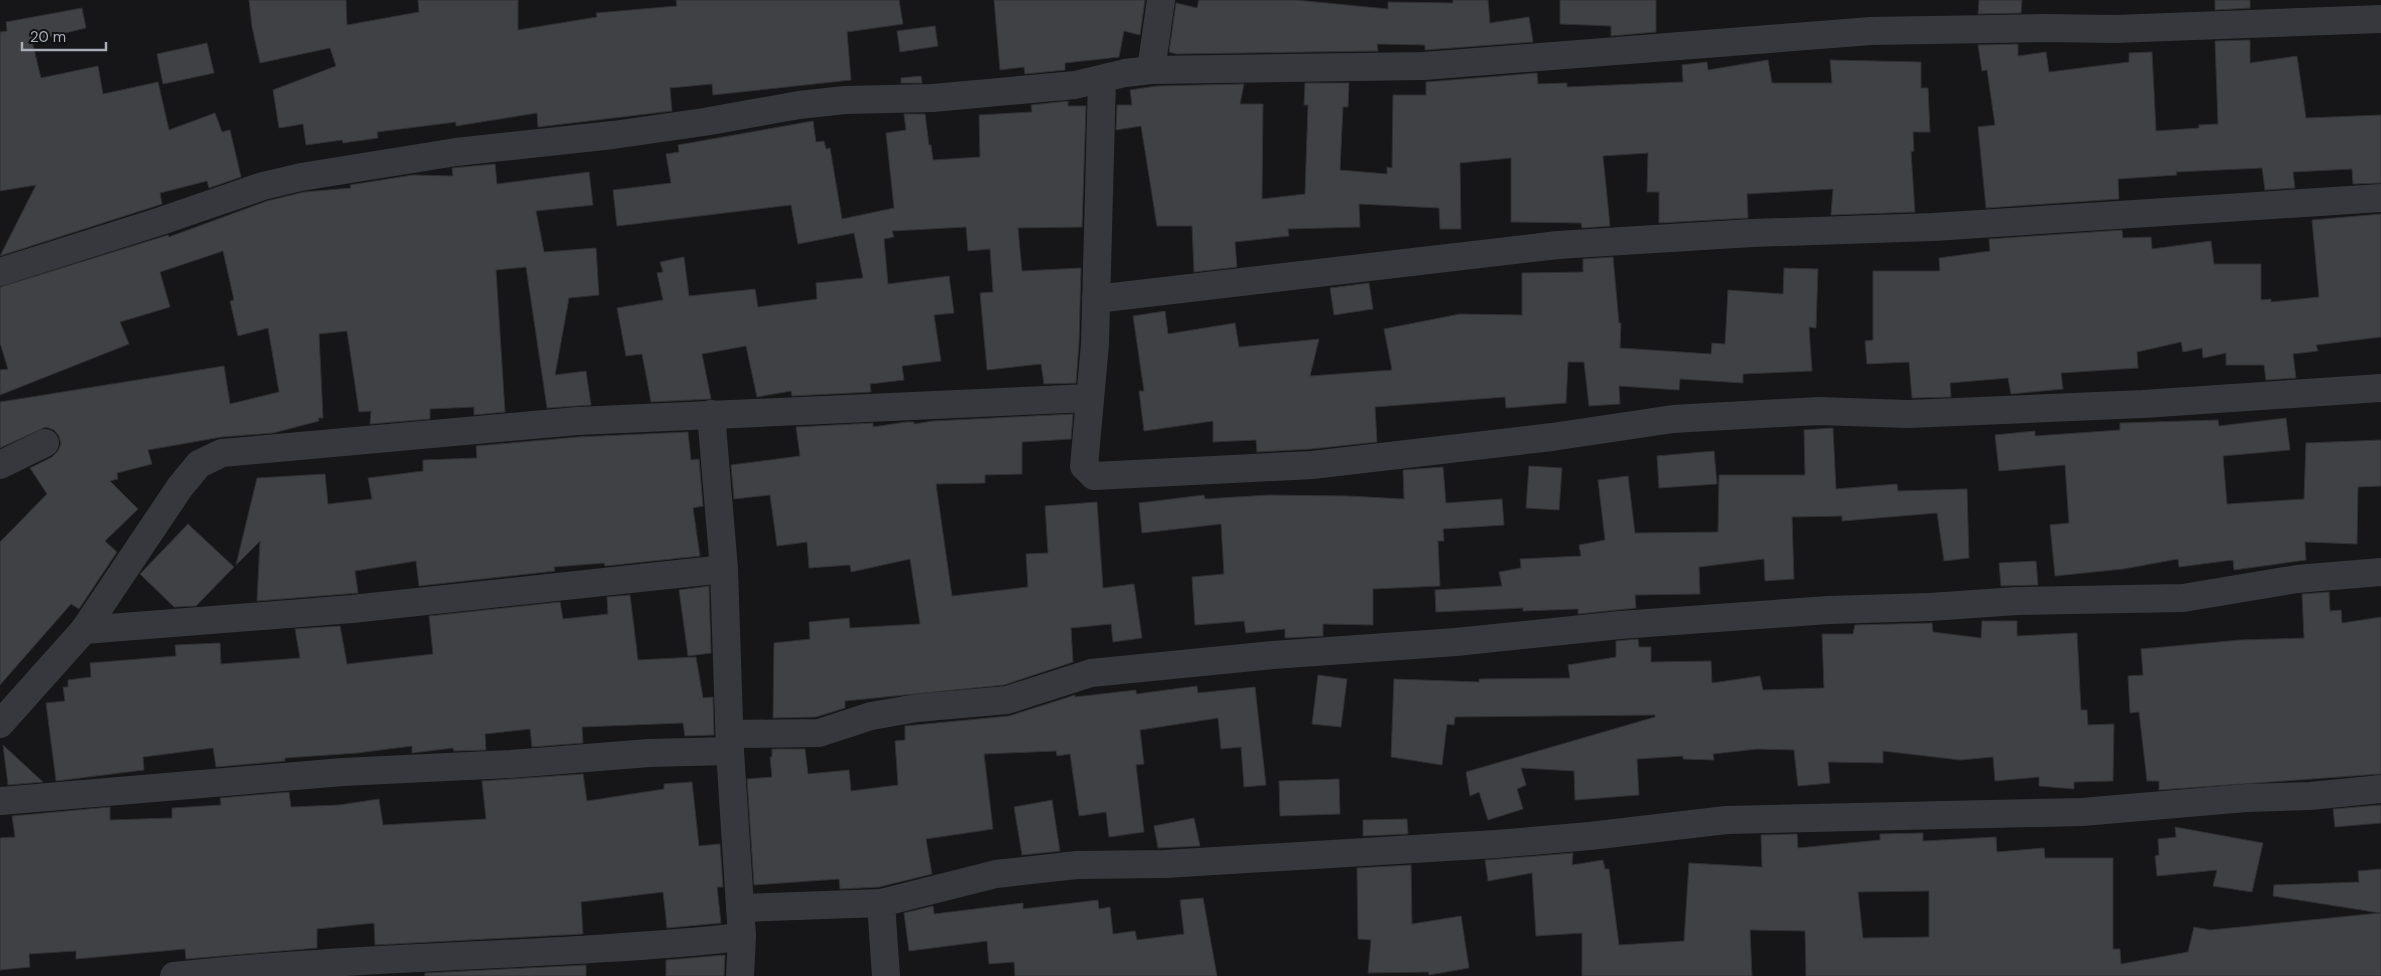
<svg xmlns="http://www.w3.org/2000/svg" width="2381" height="976" viewBox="0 0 2381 976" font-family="'DM Sans',sans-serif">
<rect width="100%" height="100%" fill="#161618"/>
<g fill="#404145" stroke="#303034" fill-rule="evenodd">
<polygon points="249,0 346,0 347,25 419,12 418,0 518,0 518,30 597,17 596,13 677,6 676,0 899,0 903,24 847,32 851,80 713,95 712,84 670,88 672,111 538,127 537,113 456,126 456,122 377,132 378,138 343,143 342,140 306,145 303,124 279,128 273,90 336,66 330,48 260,63 252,27"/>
<polygon points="994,0 1145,0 1140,35 1124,31 1119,57 1065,63 1065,70 1025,74 1024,67 1000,70"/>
<polygon points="1199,0 1296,0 1388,9 1388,2 1453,3 1453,0 1488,0 1490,23 1529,17 1533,42 1425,50 1425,45 1377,44 1378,51 1176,54 1169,52 1176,3 1197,8"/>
<polygon points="1560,0 1656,0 1656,32 1611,36 1611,26 1560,24"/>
<polygon points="1979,0 2022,0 2021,13 1978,14"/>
<polygon points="2215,0 2250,0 2250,8 2215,10"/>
<polygon points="82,8 86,28 32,41 41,78 98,66 103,94 158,82 169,130 215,113 222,132 230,130 241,177 209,188 207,181 160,193 162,204 0,256 36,185 0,191 0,32 7,31 6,22"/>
<polygon points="935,26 938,46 900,52 897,31"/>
<polygon points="2250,40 2250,63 2297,56 2306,118 2381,115 2381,183 2353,184 2352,169 2293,172 2295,188 2265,190 2262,168 2176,172 2177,175 2118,179 2119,199 1986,208 1978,127 1995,125 1987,70 1982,71 1978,45 2018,44 2018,56 2046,52 2049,72 2129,62 2129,53 2152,52 2156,131 2199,128 2199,125 2218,124 2215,41"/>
<polygon points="207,43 214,73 163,84 157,54"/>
<polygon points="1768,60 1772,83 1832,83 1830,60 1921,62 1921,88 1928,88 1930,132 1913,132 1914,151 1911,152 1915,212 1831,215 1833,189 1747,194 1748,218 1659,223 1659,192 1647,192 1648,153 1603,156 1610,226 1582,228 1581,223 1511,222 1511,158 1460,163 1461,229 1440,229 1439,208 1359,204 1360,227 1288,229 1289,236 1235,242 1237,267 1194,272 1192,226 1157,226 1141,126 1116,130 1117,105 1132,105 1130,90 1157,86 1244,84 1240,104 1263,104 1262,199 1305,194 1308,105 1304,105 1305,83 1349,83 1348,107 1343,107 1340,170 1387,174 1387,167 1392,168 1393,95 1426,95 1426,82 1537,73 1538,84 1567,83 1567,87 1683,82 1682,65 1707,62 1708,70"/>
<polygon points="921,76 922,83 901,83 901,78"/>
<polygon points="1068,101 1068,106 1086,106 1082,227 1018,228 1022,271 1081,268 1079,343 1076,383 1044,384 1041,364 987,370 980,293 993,292 990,249 968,251 966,227 892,231 894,237 884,239 888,284 949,276 954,313 934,315 941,361 902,366 904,380 870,384 871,392 792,396 791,391 757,397 746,346 702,354 711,399 651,402 642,354 626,356 617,308 663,300 657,273 663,272 660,262 684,257 689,296 755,289 758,307 817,299 816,283 863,278 854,233 798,244 791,205 617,226 613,190 671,183 666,154 679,152 678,145 813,121 816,142 824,141 826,149 830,148 842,219 894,208 886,133 906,130 904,114 925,114 929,145 931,145 933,160 980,157 979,115 1032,112 1031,105"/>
<polygon points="495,164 497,184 589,172 593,205 536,211 544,252 596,248 599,295 569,298 555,375 586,371 591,405 547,408 526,267 496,270 505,412 474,415 474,407 430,409 430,419 370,424 371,411 359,412 347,331 319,334 323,418 318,418 319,421 273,433 221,437 148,450 152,464 117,473 118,479 110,481 138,509 105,541 117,552 79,609 71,604 0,685 0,542 47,494 30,468 52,457 58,451 61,444 59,436 54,430 46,427 0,448 0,402 224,366 230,404 279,392 268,328 238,336 230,301 234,300 223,251 160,272 170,307 120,322 129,344 0,395 0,370 8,369 0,343 0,287 168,235 169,237 267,201 304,192 351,188 350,185 413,175 453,176 452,168"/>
<polygon points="2381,214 2381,337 2316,345 2318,351 2293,354 2296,378 2266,380 2264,365 2226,365 2226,353 2203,358 2202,348 2183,352 2181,342 2137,352 2138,368 2061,373 2063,389 2011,394 2008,378 1950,383 1951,397 1912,398 1909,362 1867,364 1865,341 1873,340 1873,271 1940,271 1939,258 1990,251 1989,239 2122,230 2123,238 2151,237 2152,249 2211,241 2214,264 2261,264 2261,300 2271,299 2271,302 2319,297 2312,220"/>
<polygon points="1613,257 1619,323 1621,323 1620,348 1711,354 1712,343 1725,344 1728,290 1783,294 1784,268 1818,269 1816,328 1809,327 1812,371 1743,374 1743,383 1680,379 1679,390 1619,386 1620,404 1589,406 1584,362 1568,362 1566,403 1506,408 1505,397 1375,407 1377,442 1311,449 1257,452 1256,440 1213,442 1213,421 1144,431 1139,391 1144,391 1133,316 1165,311 1168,334 1235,323 1239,347 1319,339 1310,376 1392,370 1384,329 1460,314 1522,315 1522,273 1583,272 1583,259"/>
<polygon points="1369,283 1373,309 1334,315 1330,288"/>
<polygon points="1073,414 1071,439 1022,442 1022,474 985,475 985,483 936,484 952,596 1028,587 1026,554 1048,553 1045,506 1097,502 1103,588 1134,584 1142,638 1113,642 1111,624 1071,628 1073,662 1004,685 845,701 845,708 816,717 773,718 774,643 810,639 809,622 849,618 850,628 920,624 910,559 851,572 850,565 809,568 807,542 777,546 770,495 734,499 731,465 800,456 796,427 873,423 873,427 906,422 914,422 914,424 933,421"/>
<polygon points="2286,418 2290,450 2223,456 2227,504 2304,499 2306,443 2381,440 2381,486 2358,487 2357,544 2305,542 2306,560 2234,570 2233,560 2179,567 2178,559 2123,569 2055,576 2050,525 2069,523 2065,465 1999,471 1995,435 2035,431 2035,436 2120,430 2120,423 2218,420 2219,426"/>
<polygon points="1833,428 1836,489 1897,484 1898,491 1967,489 1969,558 1944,561 1937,513 1842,521 1842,516 1792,517 1794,579 1765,581 1764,559 1699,567 1700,594 1635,595 1636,608 1578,614 1578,609 1523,611 1523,608 1436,612 1435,590 1502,586 1499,572 1521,568 1520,559 1581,556 1579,545 1605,540 1598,480 1628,476 1635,533 1718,532 1719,475 1805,475 1804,430"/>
<polygon points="688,432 691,460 699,459 703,506 693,508 700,556 605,566 604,563 554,567 555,571 419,586 416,561 355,571 358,593 257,601 260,541 236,565 257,478 325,474 328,504 372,499 368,478 423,471 423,460 477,458 476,446 578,437"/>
<polygon points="1714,451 1717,484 1659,488 1657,456"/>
<polygon points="1529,466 1562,468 1559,510 1526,508"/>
<polygon points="1443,467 1446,503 1502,499 1504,525 1443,529 1444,541 1438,541 1440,586 1373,589 1373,625 1323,624 1323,636 1285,638 1285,629 1246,633 1244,621 1195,625 1192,577 1224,574 1221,524 1142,533 1139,503 1204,495 1205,499 1269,495 1348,496 1404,499 1403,470"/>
<polygon points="188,524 234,567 196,606 174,607 140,574"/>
<polygon points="2036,561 2038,585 2001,586 1999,563"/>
<polygon points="709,586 711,653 688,656 679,590"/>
<polygon points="2329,592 2330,611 2341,610 2342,623 2381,617 2381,774 2159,790 2159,781 2147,781 2139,712 2130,713 2128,676 2143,675 2141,649 2240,640 2304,638 2302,594"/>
<polygon points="630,595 638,660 696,657 703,698 713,697 714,735 685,736 683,723 582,727 583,743 532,747 530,729 485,734 486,750 454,751 453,748 412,753 412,746 357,753 285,758 285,761 216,767 213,748 143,757 144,770 56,781 46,703 65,701 63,687 68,687 68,680 91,677 90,663 176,656 175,645 220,643 221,664 300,658 295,629 340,626 347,664 433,654 429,616 560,602 563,619 608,614 607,597"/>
<polygon points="1982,621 2017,621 2017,636 2077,633 2081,710 2087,710 2088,725 2114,724 2113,781 2074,782 2074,789 2039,786 2039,777 1995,781 1993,757 1960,760 1883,751 1883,763 1828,762 1830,783 1798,786 1794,750 1757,749 1713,754 1714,760 1683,759 1683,756 1637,759 1639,795 1575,800 1574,771 1521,768 1526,785 1517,789 1523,809 1488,820 1479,792 1470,796 1466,772 1655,717 1655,715 1455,717 1454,725 1447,724 1442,765 1391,757 1394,679 1479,682 1479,679 1570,678 1568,665 1616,657 1616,641 1638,639 1639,647 1651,647 1651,662 1711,661 1712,683 1760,676 1763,690 1824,688 1822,634 1853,634 1855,625 1932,623 1933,632 1981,638"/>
<polygon points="1318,675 1347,679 1341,727 1312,724"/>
<polygon points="1197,686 1198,693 1255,687 1266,785 1244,787 1241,747 1221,749 1218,718 1140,730 1144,764 1136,765 1144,832 1109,837 1106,812 1079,816 1070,754 1057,756 1056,751 984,754 993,829 926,839 932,874 879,887 840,889 839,879 754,885 747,779 772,777 770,757 772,757 772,749 805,749 808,774 849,770 851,791 898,785 895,741 905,740 905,726 1009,716 1075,695 1075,697 1136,690 1136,694"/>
<polygon points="3,745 43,782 8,785"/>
<polygon points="583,774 587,801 664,789 664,784 692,782 699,846 720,844 723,887 717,887 721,923 667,928 663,892 581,902 583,934 375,945 374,923 317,929 317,948 186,959 185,949 76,959 76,951 29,954 30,967 0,970 0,838 15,837 12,816 110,807 110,820 172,818 172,808 221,805 220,798 289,792 291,807 339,805 379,799 383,825 486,819 482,781"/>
<polygon points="1339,779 1340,814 1280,816 1279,781"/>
<polygon points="1052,800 1060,851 1022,855 1014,807"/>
<polygon points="2381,805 2381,823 2335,827 2333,809"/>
<polygon points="1194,818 1200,846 1158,848 1154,826"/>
<polygon points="1407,819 1408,834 1363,836 1363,820"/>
<polygon points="2175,827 2263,843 2252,892 2213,886 2217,870 2157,876 2155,856 2159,855 2158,839 2176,837"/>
<path d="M1923,833V841L1996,837L1997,852L2044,848L2045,858H2113V949H2120L2121,964L2188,952L2194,927L2210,930L2380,913L2273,896L2274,885L2359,882L2358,871L2381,869V976H1806L1805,931L1750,930L1752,976H1582V933L1536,936L1532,873L1488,881L1485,860L1573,853L1572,865L1603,860L1605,869H1609L1619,945L1684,941L1689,863L1762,867L1761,835L1797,834L1798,848L1880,840V834ZM1929,891V937L1863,938L1858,892Z"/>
<polygon points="1411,865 1412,924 1461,916 1469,968 1429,975 1428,972 1368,973 1371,940 1358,939 1357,868"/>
<polygon points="1203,898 1217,976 1015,976 1014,962 989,964 987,941 909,951 904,913 933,906 934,914 1023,903 1023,909 1098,900 1099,909 1110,907 1113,934 1135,931 1137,940 1184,934 1180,900"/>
<polygon points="725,955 724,976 666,976 666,960"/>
<polygon points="586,965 586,976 425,976 425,973"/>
</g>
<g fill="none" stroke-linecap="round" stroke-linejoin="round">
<g stroke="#37383d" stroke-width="28">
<polyline points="1151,70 1161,0"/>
<polyline points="1102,79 1095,344 1084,466 1094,476 1312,465 1552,437 1673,419 1818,411 1908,414 2143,404 2381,388"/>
<polyline points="0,272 161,221 263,186 301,177 456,152 613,135 704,122 799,105 845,100 933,98 1075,85 1125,73 1151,70 1424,66 1871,31 2045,28 2115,29 2381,19"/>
<polyline points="1096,299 1558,245 1752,233 1933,227 2381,198"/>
<polyline points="711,414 724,569 730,751 742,937 740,976"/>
<polyline points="0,465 45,443"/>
<polyline points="84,630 352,609 724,569"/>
<polyline points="0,724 84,630 180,487 199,464 222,453 577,421 1090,398"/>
<polyline points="731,734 819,733 871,716 917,708 1007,700 1091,673 1273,655 1456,642 1620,625 1828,610 1930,607 2017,601 2183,598 2297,579 2381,572"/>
<polyline points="0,801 343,772 511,764 649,753 730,751"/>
<polyline points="881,903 886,976"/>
<polyline points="740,908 881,903 996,874 1077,865 1165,864 1496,844 1590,836 1726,820 2082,812 2246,798 2310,796 2381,789"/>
<path d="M174,976C363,955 553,957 742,937"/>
</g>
</g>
<path d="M22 42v8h84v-8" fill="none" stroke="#a8adb8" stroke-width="2.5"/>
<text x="30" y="42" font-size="15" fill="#a8adb8" stroke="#111113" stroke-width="4" paint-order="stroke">20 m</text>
</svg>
